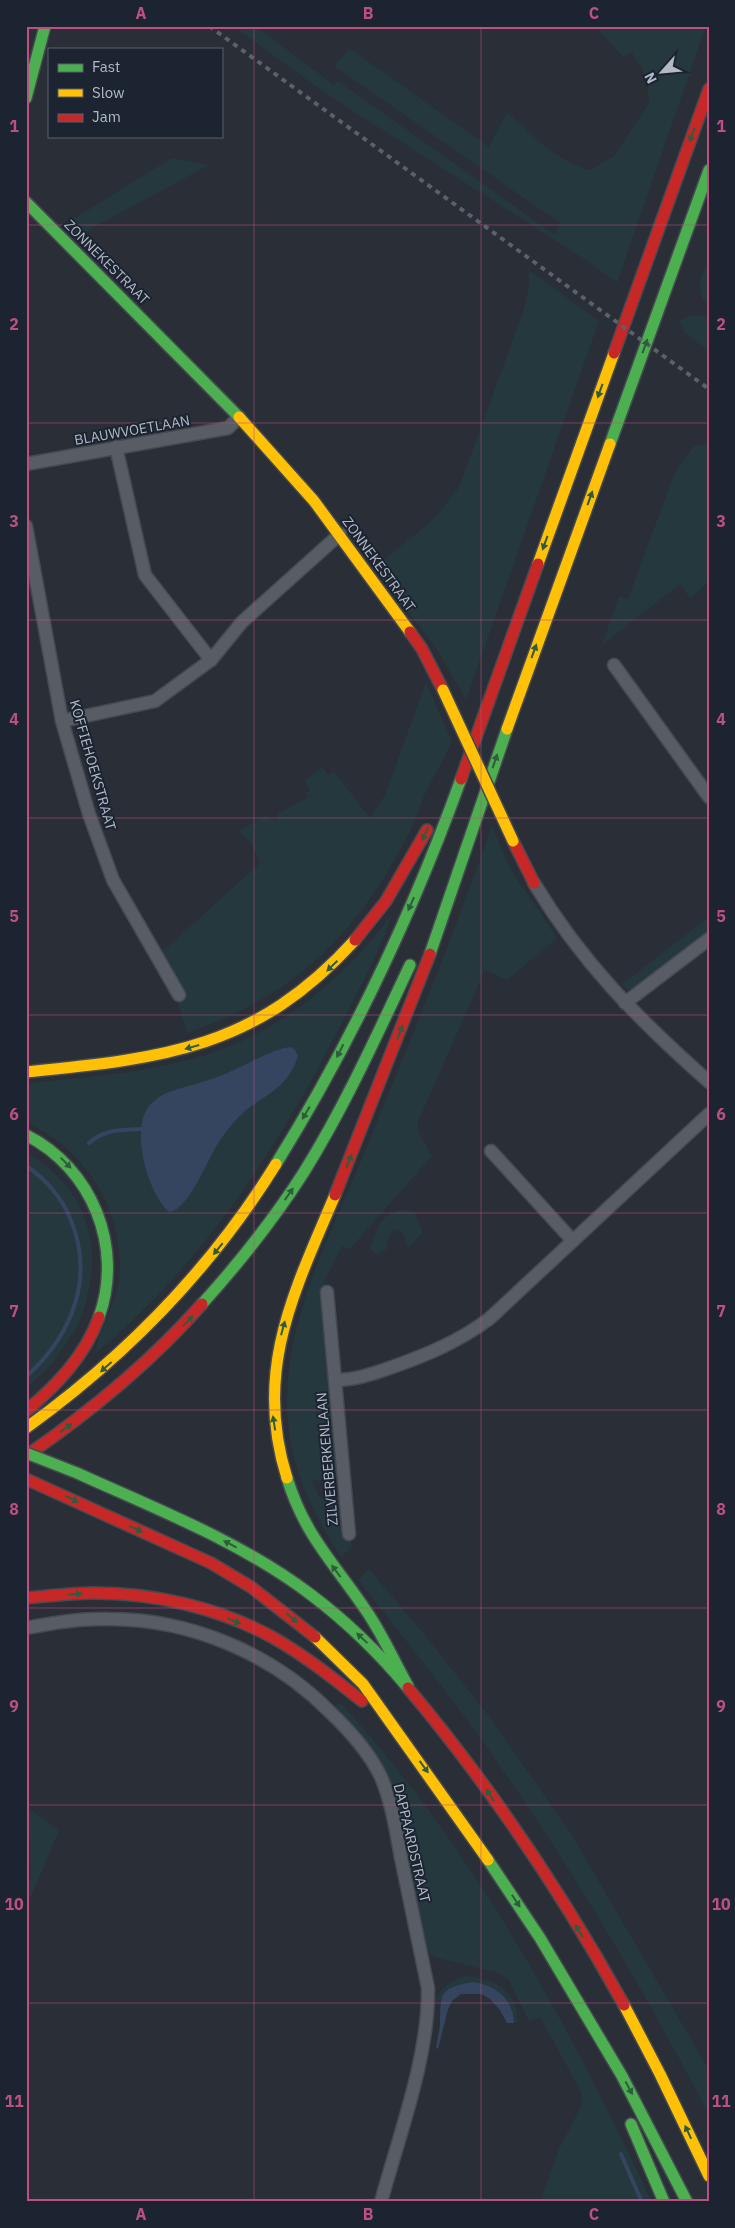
<svg xmlns="http://www.w3.org/2000/svg" width="735" height="2228" viewBox="0 0 735 2228" font-family="'IBM Plex Sans',sans-serif">
<rect width="100%" height="100%" fill="#292e37"/>
<g fill="#25383d">
<path d="M233,26H255L334,85L338,81L555,235L560,223L334,66L349,48L489,147L507,112C532,135 557,162 591,170L614,156L649,103L647,77L632,53L623,57L595,26H706L617,283L586,260L328,95Z"/>
<polygon points="172,158 209,165 92,228 76,242 70,230 70,221"/>
<path d="M709,260V306C693,292 701,276 709,260Z"/>
<polygon points="529,270 599,321 466,700 436,648 374,568 434,519 459,487 523,312 529,288"/>
<polygon points="701,315 709,317 709,351 685,333 679,321 689,316"/>
<polygon points="709,443 709,582 690,598 680,584 602,645 619,596 628,599 675,472 694,446"/>
<path d="M426,682L452,741C443,763 428,784 420,806C413,829 398,854 385,876C336,955 274,1004 187,1033L175,994L182,989L162,952L260,863L251,844L239,831L266,815L270,819L276,820L278,814L308,797L306,793L310,790L304,781L322,767L328,775L334,771L370,818L385,795Z"/>
<path d="M492,826L511,870L557,938L507,980L485,970L418,1122V1131L432,1156L349,1250L342,1246L325,1280L323,1291L339,1478L312,1481L320,1498L341,1497L344,1535L351,1541L352,1547L341,1557C312,1513 288,1462 287,1408C285,1317 332,1233 365,1151C409,1043 454,935 492,826Z"/>
<path d="M392,914C382,948 361,985 345,1017C281,1143 205,1263 95,1354C98,1331 114,1308 118,1285C129,1218 87,1149 26,1122V1084C73,1078 121,1075 166,1065C263,1046 334,991 392,914Z"/>
<polygon points="709,917 709,932 632,989 627,989 621,985"/>
<path d="M26,1152C97,1194 107,1264 74,1334H72L52,1364L26,1389Z"/>
<path d="M404,1209L414,1212L423,1232L408,1248L404,1235L399,1229L392,1231L388,1240L387,1249L377,1255L370,1249C378,1227 379,1214 404,1209Z"/>
<path d="M369,1569L423,1633L489,1716L570,1832L709,2070V2115C641,1984 566,1858 481,1739C442,1684 399,1633 358,1580Z"/>
<path d="M340,1702C473,1848 569,2024 652,2202H549L541,2199L559,2149L581,2106L582,2097L579,2088L540,2017L529,2021L508,1979L498,1973L438,1958L429,1954L425,1948L393,1798L363,1738L335,1706Z"/>
<polygon points="26,1806 59,1831 26,1908 26,1888 31,1876 29,1832 26,1829"/>
<path d="M468,1976C495,1979 517,1991 518,2021L514,2023V2017L472,1982C458,1984 446,1989 439,2002L435,2001C441,1986 452,1979 468,1976Z"/>
</g>
<g fill="#354560">
<path d="M291,1047L295,1050L298,1056C288,1087 269,1093 246,1110C237,1118 228,1128 221,1139C209,1154 190,1210 169,1212C148,1194 129,1128 150,1105C155,1100 162,1094 169,1092C185,1086 203,1083 220,1076C239,1069 273,1048 291,1047Z"/>
<path d="M472,1982C495,1985 513,1998 514,2023H507L500,2010L490,1999L481,1994H461L452,2001L448,2009L438,2049L436,2048C437,2040 439,2033 440,2025C441,1994 437,1989 472,1982Z"/>
</g>
<g fill="none" stroke-linecap="round" stroke-linejoin="round">
<g stroke="#354560" stroke-width="4">
<path d="M89,1143C104,1129 121,1130 141,1129"/>
<path d="M26,1166C45,1178 62,1198 70,1218C95,1276 73,1333 29,1374"/>
<polyline points="621,2154 642,2202"/>
</g>
<g stroke="#454950" stroke-width="15">
<g id="street">
<polyline points="116,447 145,575 211,660"/>
<polyline points="26,464 228,428 239,417"/>
<polyline points="26,526 62,721 89,814 113,880 179,995"/>
<polyline points="614,665 709,797"/>
<polyline points="62,721 155,701 211,660 242,622 340,534"/>
<path d="M534,883C582,963 639,1020 709,1082"/>
<polyline points="625,1003 709,939"/>
<polyline points="491,1151 573,1241"/>
<polyline points="327,1292 349,1534"/>
<path d="M335,1380C357,1380 375,1373 395,1366C429,1354 459,1341 489,1319L709,1114"/>
<path d="M26,1628C53,1623 81,1618 109,1619C191,1619 273,1654 330,1712C350,1731 369,1752 381,1777C392,1803 396,1831 401,1858C410,1901 419,1945 428,1988C429,2057 399,2135 381,2202"/>
</g>
</g>
<g stroke="#454950" stroke-width="14">
<g id="fast">
<polyline points="26,98 45,26"/>
<polyline points="26,202 239,417"/>
<polyline points="610,444 709,170"/>
<polyline points="430,954 507,729"/>
<path d="M26,1135C92,1168 124,1247 99,1317"/>
<path d="M276,1164C351,1043 413,912 461,779"/>
<path d="M202,1304C239,1263 274,1219 304,1172C345,1106 377,1035 410,965"/>
<path d="M77,1473C156,1509 240,1541 310,1594C346,1621 379,1653 408,1688"/>
<path d="M287,1478C304,1534 333,1562 365,1609C382,1633 394,1661 408,1686"/>
<polyline points="488,1860 540,1938 622,2076 687,2202"/>
<polyline points="631,2124 664,2202"/>
</g>
</g>
<g stroke="#454950" stroke-width="14">
<g id="slow">
<polyline points="239,417 314,501 410,632"/>
<polyline points="538,564 614,353"/>
<polyline points="507,729 610,444"/>
<path d="M26,1072C165,1058 256,1049 355,940"/>
<path d="M26,1428C126,1356 211,1269 276,1164"/>
<path d="M287,1478C253,1371 294,1292 335,1195"/>
<polyline points="315,1637 363,1684 488,1860"/>
<polyline points="624,2005 660,2074 709,2176"/>
</g>
</g>
<g stroke="#454950" stroke-width="14">
<g id="jam">
<polyline points="614,353 709,89"/>
<polyline points="410,632 422,649 443,690"/>
<polyline points="461,779 538,564"/>
<polyline points="513,841 534,883"/>
<polyline points="355,940 386,901 427,830"/>
<polyline points="335,1195 430,954"/>
<path d="M26,1411C57,1385 85,1356 99,1317"/>
<path d="M26,1456C90,1412 150,1363 202,1304"/>
<polyline points="26,1479 211,1563 251,1587 315,1637"/>
<path d="M26,1598C49,1596 72,1593 95,1593C154,1593 219,1608 272,1637C304,1655 333,1678 362,1701"/>
<path d="M408,1688C490,1786 562,1893 624,2005"/>
</g>
</g>
<use href="#street" stroke="#585d65" stroke-width="12"/>
<use href="#fast" stroke="#4caf50" stroke-width="11"/>
<use href="#slow" stroke="#ffc107" stroke-width="11"/>
<use href="#jam" stroke="#c62828" stroke-width="11"/>
<polyline stroke="#5c6068" stroke-width="4" stroke-dasharray="5 5" stroke-linecap="butt" points="209,26 709,389"/>
<g stroke="#454950" stroke-width="14" stroke-linecap="butt">
<polyline id="fast-bridge" points="26,1453 77,1473"/>
</g>
<g stroke="#454950" stroke-width="14" stroke-linecap="butt">
<polyline id="slow-bridge" points="443,690 513,841"/>
</g>
<use href="#fast-bridge" stroke="#4caf50" stroke-width="11"/>
<use href="#slow-bridge" stroke="#ffc107" stroke-width="11"/>
</g>
<defs><path id="oneway-solid" d="M-6-.8H1V-3.2L6.5 0L1 3.2V.8H-6Z" transform="scale(1.25)"/></defs>
<g fill="#2f5c3e">
<use href="#oneway-solid" transform="translate(692 135) rotate(110)"/>
<use href="#oneway-solid" transform="translate(645 346) rotate(-70)"/>
<use href="#oneway-solid" transform="translate(600 391) rotate(110)"/>
<use href="#oneway-solid" transform="translate(590 498) rotate(-70)"/>
<use href="#oneway-solid" transform="translate(545 543) rotate(110)"/>
<use href="#oneway-solid" transform="translate(534 651) rotate(-70)"/>
<use href="#oneway-solid" transform="translate(495 761) rotate(-71)"/>
<use href="#oneway-solid" transform="translate(425 834) rotate(116)"/>
<use href="#oneway-solid" transform="translate(411 904) rotate(114)"/>
<use href="#oneway-solid" transform="translate(332 966) rotate(136)"/>
<use href="#oneway-solid" transform="translate(400 1032) rotate(-69)"/>
<use href="#oneway-solid" transform="translate(192 1047) rotate(164)"/>
<use href="#oneway-solid" transform="translate(340 1051) rotate(117)"/>
<use href="#oneway-solid" transform="translate(306 1113) rotate(120)"/>
<use href="#oneway-solid" transform="translate(349 1161) rotate(-68)"/>
<use href="#oneway-solid" transform="translate(66 1163) rotate(46)"/>
<use href="#oneway-solid" transform="translate(289 1194) rotate(-55)"/>
<use href="#oneway-solid" transform="translate(218 1249) rotate(129)"/>
<use href="#oneway-solid" transform="translate(188 1321) rotate(-45)"/>
<use href="#oneway-solid" transform="translate(283 1328) rotate(-75)"/>
<use href="#oneway-solid" transform="translate(106 1367) rotate(138)"/>
<use href="#oneway-solid" transform="translate(274 1423) rotate(-99)"/>
<use href="#oneway-solid" transform="translate(66 1428) rotate(-36)"/>
<use href="#oneway-solid" transform="translate(72 1499) rotate(25)"/>
<use href="#oneway-solid" transform="translate(136 1529) rotate(25)"/>
<use href="#oneway-solid" transform="translate(230 1544) rotate(-152)"/>
<use href="#oneway-solid" transform="translate(336 1571) rotate(-127)"/>
<use href="#oneway-solid" transform="translate(75 1594) rotate(-3)"/>
<use href="#oneway-solid" transform="translate(292 1618) rotate(39)"/>
<use href="#oneway-solid" transform="translate(234 1621) rotate(22)"/>
<use href="#oneway-solid" transform="translate(362 1638) rotate(-137)"/>
<use href="#oneway-solid" transform="translate(424 1767) rotate(54)"/>
<use href="#oneway-solid" transform="translate(490 1795) rotate(-124)"/>
<use href="#oneway-solid" transform="translate(516 1901) rotate(57)"/>
<use href="#oneway-solid" transform="translate(579 1931) rotate(-122)"/>
<use href="#oneway-solid" transform="translate(629 2088) rotate(62)"/>
<use href="#oneway-solid" transform="translate(688 2132) rotate(-115)"/>
</g>
<path fill="none" stroke="#bc5181" stroke-width="1" stroke-opacity="0.55" d="M254,26V2202M481,26V2202M26,225H709M26,423H709M26,620H709M26,818H709M26,1015H709M26,1213H709M26,1410H709M26,1608H709M26,1805H709M26,2003H709"/>
<g text-anchor="middle" dominant-baseline="central" stroke-width="4" stroke-linejoin="round" paint-order="stroke">
<g font-size="14" fill="#b2bac8" stroke="#1c2432">
<text transform="translate(107 262) rotate(45)">ZONNEKESTRAAT</text>
<text transform="translate(132 430) rotate(-10)">BLAUWVOETLAAN</text>
<text transform="translate(379 564) rotate(54)">ZONNEKESTRAAT</text>
<text transform="translate(93 765) rotate(74)">KOFFIEHOEKSTRAAT</text>
<text transform="translate(327 1459) rotate(-95)">ZILVERBERKENLAAN</text>
<text transform="translate(412 1843) rotate(77)">DAPPAARDSTRAAT</text>
</g>
</g>
<rect width="735" height="2228" fill="none" stroke="#1c2432" stroke-width="55"/>
<rect x="48" y="48" width="175" height="90" fill="#1c2432" stroke="#58606e"/>
<rect x="58" y="64" width="25" height="8" fill="#4caf50" stroke="#58606e"/>
<text x="92" y="72" font-size="15" fill="#b2bac8">Fast</text>
<rect x="58" y="89" width="25" height="8" fill="#ffc107" stroke="#58606e"/>
<text x="92" y="98" font-size="15" fill="#b2bac8">Slow</text>
<rect x="58" y="114" width="25" height="8" fill="#c62828" stroke="#58606e"/>
<text x="92" y="122" font-size="15" fill="#b2bac8">Jam</text>
<g transform="translate(662 72) rotate(243)" stroke="#1c2432" stroke-width="4" paint-order="stroke">
<path d="M0-4L9 19L0 12L-9 19Z" fill="#b2bac8"/>
<text y="-8" font-size="14" font-weight="bold" text-anchor="middle" fill="#b2bac8">N</text>
</g>
<rect x="28" y="28" width="680" height="2172" fill="none" stroke="#bc5181" stroke-width="2"/>
<g font-size="16" text-anchor="middle" font-weight="bold" fill="#bc5181">
<text x="141" y="19">A</text>
<text x="368" y="19">B</text>
<text x="594" y="19">C</text>
<text x="14" y="132">1</text>
<text x="721" y="132">1</text>
<text x="14" y="330">2</text>
<text x="721" y="330">2</text>
<text x="14" y="527">3</text>
<text x="721" y="527">3</text>
<text x="14" y="725">4</text>
<text x="721" y="725">4</text>
<text x="14" y="922">5</text>
<text x="721" y="922">5</text>
<text x="14" y="1120">6</text>
<text x="721" y="1120">6</text>
<text x="14" y="1317">7</text>
<text x="721" y="1317">7</text>
<text x="14" y="1515">8</text>
<text x="721" y="1515">8</text>
<text x="14" y="1712">9</text>
<text x="721" y="1712">9</text>
<text x="14" y="1910">10</text>
<text x="721" y="1910">10</text>
<text x="14" y="2107">11</text>
<text x="721" y="2107">11</text>
<text x="141" y="2220">A</text>
<text x="368" y="2220">B</text>
<text x="594" y="2220">C</text>
</g>
</svg>
